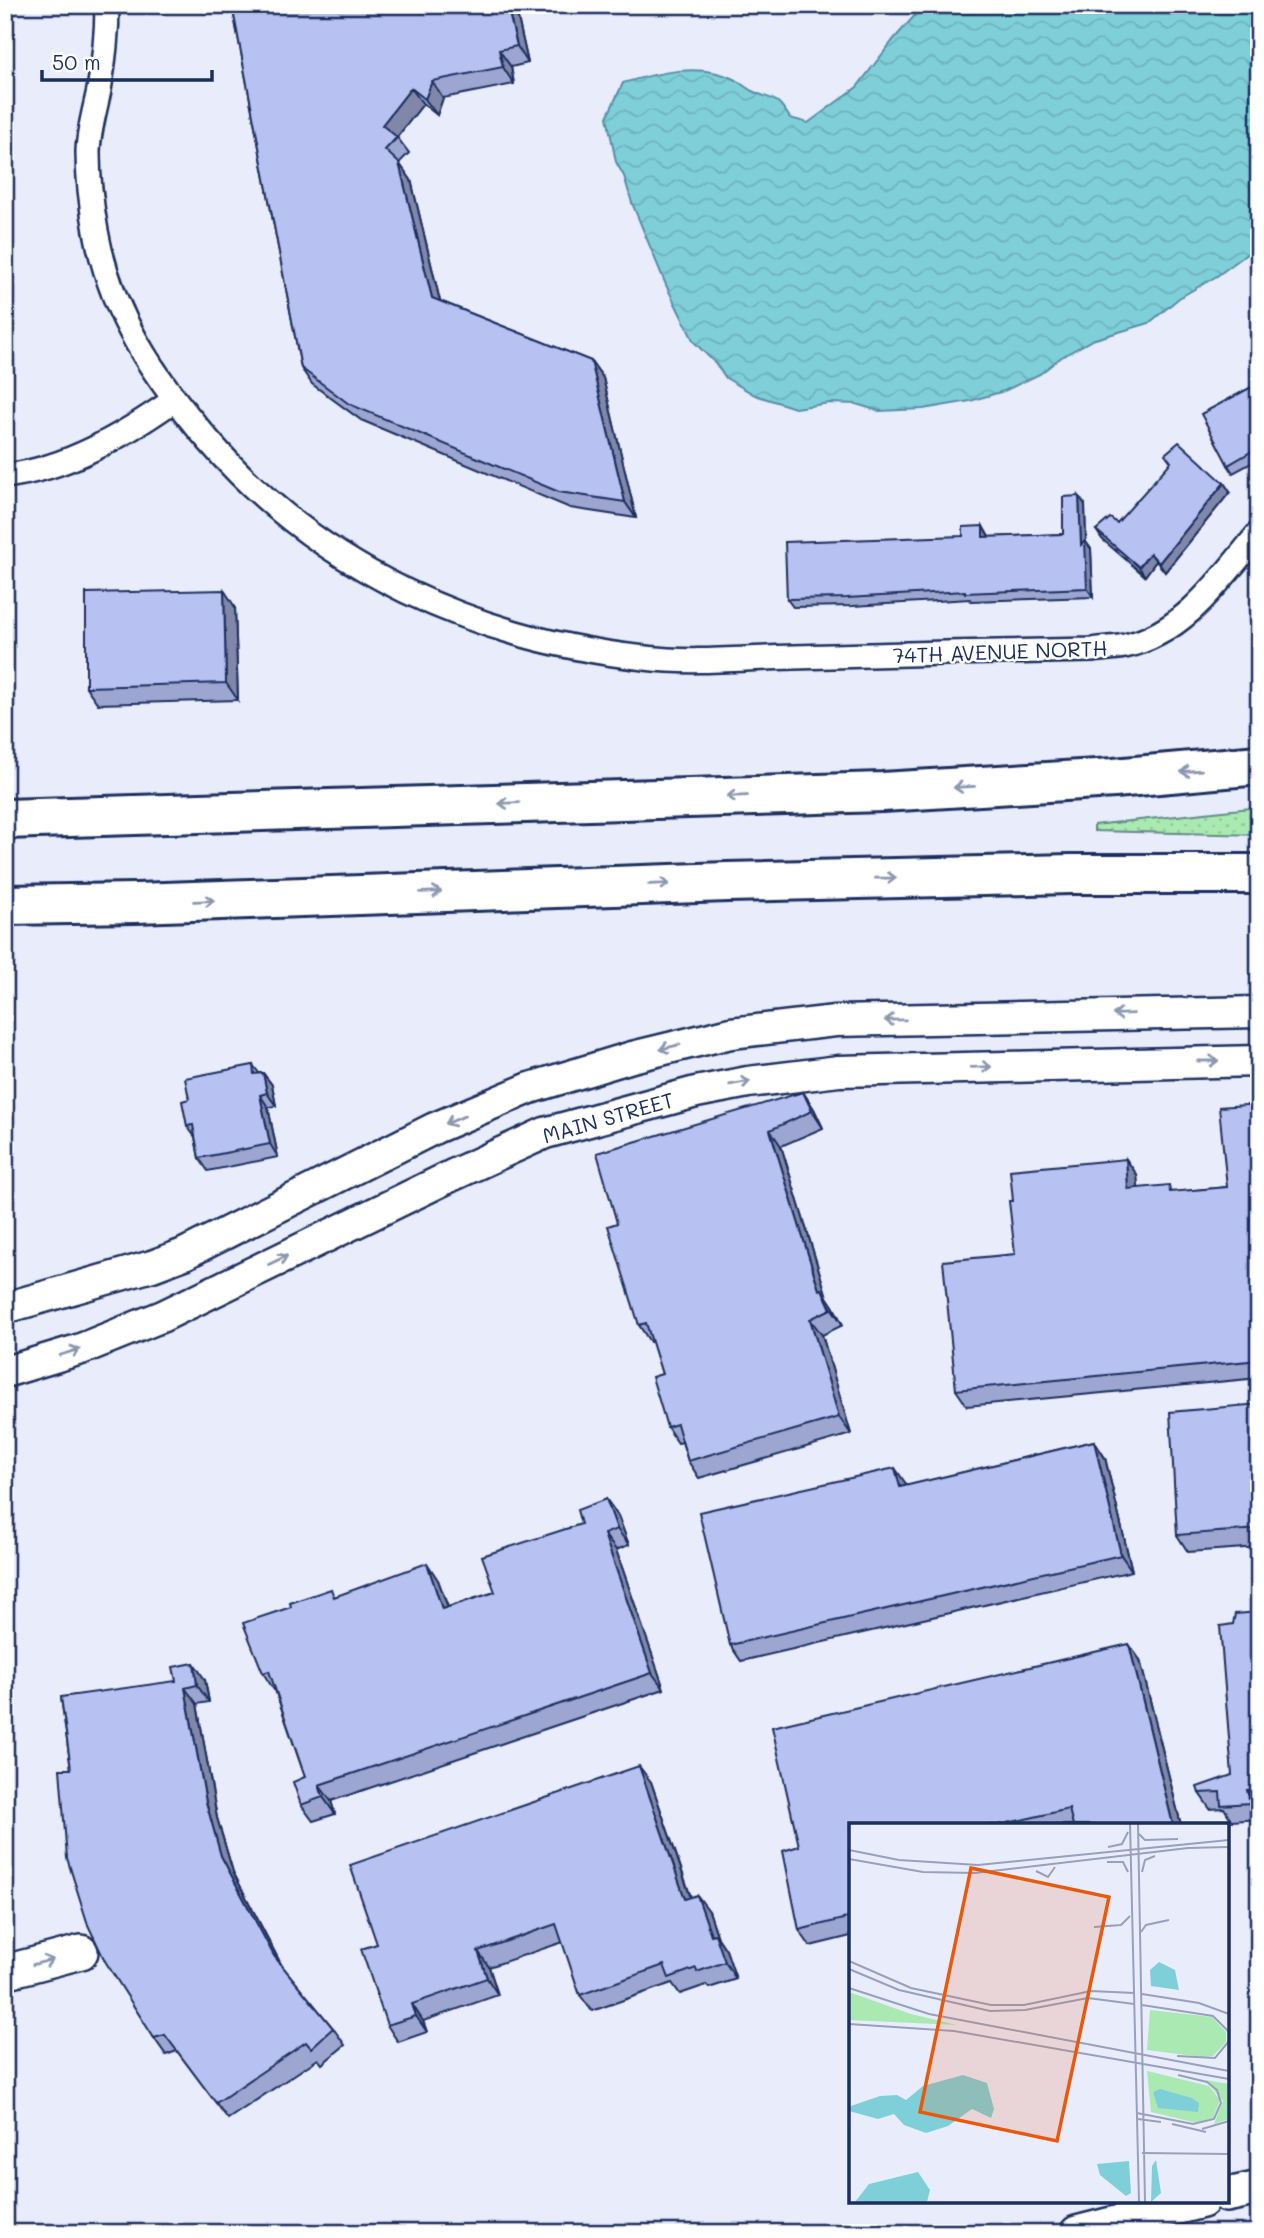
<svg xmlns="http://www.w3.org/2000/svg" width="1264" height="2238" viewBox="0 0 1264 2238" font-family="Mali,sans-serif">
<defs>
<pattern id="green-dots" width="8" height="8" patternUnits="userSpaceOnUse" patternTransform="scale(1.75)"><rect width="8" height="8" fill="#aae9b1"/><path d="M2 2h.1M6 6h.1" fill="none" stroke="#92c89b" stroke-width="1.8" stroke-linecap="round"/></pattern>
<pattern id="water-waves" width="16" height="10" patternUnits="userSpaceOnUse" patternTransform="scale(1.75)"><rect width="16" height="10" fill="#7fcfd9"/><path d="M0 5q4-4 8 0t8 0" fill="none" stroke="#6db2bd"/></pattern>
</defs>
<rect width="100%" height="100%" fill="#e9ecfb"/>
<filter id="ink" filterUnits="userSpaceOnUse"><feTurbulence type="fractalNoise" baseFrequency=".0143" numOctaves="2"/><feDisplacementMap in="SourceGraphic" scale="14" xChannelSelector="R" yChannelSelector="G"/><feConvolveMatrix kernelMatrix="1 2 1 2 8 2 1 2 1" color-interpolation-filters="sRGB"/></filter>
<g filter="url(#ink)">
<polygon fill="url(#green-dots)" stroke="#628c88" stroke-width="2" points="1259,807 1259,835 1094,831 1094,825"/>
<path fill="url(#water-waves)" stroke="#578fa8" stroke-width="2" d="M924,5H1259V245L1217,276L1179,298L1149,323L1092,340L1060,358L1040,374L1004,391L970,401L923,409L879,411L856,404L830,403L795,408L755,395L726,378L715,363L694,342L666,285L632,203L624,176L616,162L607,117L623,83C657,73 700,62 734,79C741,83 746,88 752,91C775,102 775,94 790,118L808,123L857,87L894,39Z"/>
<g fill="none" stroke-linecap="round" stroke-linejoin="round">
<g stroke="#1b2f5e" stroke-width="28">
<g id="minor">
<path d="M107,5C107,34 104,62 99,90C95,110 88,133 88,153C88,176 92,209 96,231C111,315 155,379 209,441C320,570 478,640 645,658C695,664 744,658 794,657C894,654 993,652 1093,650C1104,648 1115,648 1125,646C1185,633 1222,577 1259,533"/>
<path d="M5,476C67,469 124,435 174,400"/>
</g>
</g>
<g stroke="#1b2f5e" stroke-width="35">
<g id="tertiary">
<polyline points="5,1308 152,1266 184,1254 435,1128 530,1088 632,1057 731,1033 835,1021 1259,1012"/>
<polyline points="5,1372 81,1349 163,1316 453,1175 545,1133 696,1092 748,1082 839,1071 1259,1061"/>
</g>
</g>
<g stroke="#1b2f5e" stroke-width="38">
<g id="secondary">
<polyline points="5,1972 81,1952"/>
<polyline points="1227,2195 1259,2188"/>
<polyline points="1077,2233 1202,2201"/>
</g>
</g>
<g stroke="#1b2f5e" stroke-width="44">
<g id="motorway">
<polyline points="5,819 882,792 1114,778 1259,765"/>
<polyline points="5,905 136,903 727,882 1071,874 1259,874"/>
</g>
</g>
<use href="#minor" stroke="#fff" stroke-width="23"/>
<use href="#tertiary" stroke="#fff" stroke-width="30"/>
<use href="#secondary" stroke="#fff" stroke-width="33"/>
<use href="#motorway" stroke="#fff" stroke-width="38"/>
</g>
<g fill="#9da6d0" stroke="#1b2f5e" stroke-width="2">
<polygon points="232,5 515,5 528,63 511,67 514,84 443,98 437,115 423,104 397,137 409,153 399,163 411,180 440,301 591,361 603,378 636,518 570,508 361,420 312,384 301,368"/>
<polygon points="1259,383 1259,459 1233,473 1228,465"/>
<polygon points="1224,483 1230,492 1165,572 1156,561 1145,576 1102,539 1096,530"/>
<polygon points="1085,505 1086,542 1091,549 1093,597 971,601 970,599 853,606 793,607 787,599 963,536 988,535 989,537 1063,534"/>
<polygon points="235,607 238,700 98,704 86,687"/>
<polygon points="253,1065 259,1073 263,1073 272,1085 276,1106 268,1107 278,1157 208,1171 199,1158 195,1137 187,1126 189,1099"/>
<polygon points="803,1092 814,1109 823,1128 781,1146 827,1297 833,1306 843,1325 822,1335 851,1434 699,1478 688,1461 682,1442 678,1443 667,1427 662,1374 652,1341 650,1342 639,1325 617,1223"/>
<polygon points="1259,1104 1259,1378 967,1406 956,1390 1015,1254 1013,1201 1126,1159 1137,1175 1138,1188 1174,1192 1227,1187"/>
<polygon points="1259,1404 1259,1547 1188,1552 1177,1535"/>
<polygon points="1094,1441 1105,1458 1132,1571 741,1661 730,1645 906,1484 907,1486"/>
<polygon points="606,1499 618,1516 629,1545 616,1550 664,1689 331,1801 335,1814 313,1821 301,1805 305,1777 275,1690 274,1690 263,1673 291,1607 336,1596 438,1580 448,1607 495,1592 581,1524"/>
<polygon points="1259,1612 1259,1819 1232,1821 1224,1808 1210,1809 1199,1793 1232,1775 1233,1624"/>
<polygon points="1140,1660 1181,1825 851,1825 851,1936 810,1946 799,1930 799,1846"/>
<polygon points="205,1680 209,1702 197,1704 217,1818 233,1872 282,1966 333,2028 345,2045 322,2064 318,2059 228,2119 177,2051 166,2055 154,2038 71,1769 61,1697"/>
<polygon points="651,1782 691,1897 709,1911 718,1938 726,1950 736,1979 709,1988 706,1985 680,1994 672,1983 592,2011 580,1995 563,1942 489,1967 498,1995 423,2021 427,2032 398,2042 387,2025 377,1944"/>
</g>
<g fill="#8087a9" stroke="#1b2f5e" stroke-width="2">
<polygon points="507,5 515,5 528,63 517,46"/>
<polygon points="499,50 511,67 514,84 503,67"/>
<polygon points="432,81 443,98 437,115 425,99"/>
<polygon points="411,88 423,104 394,141 382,125"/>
<polygon points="399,163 411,180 443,314 432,298"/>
<polygon points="591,361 603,378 636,518 625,502"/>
<polygon points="1224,483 1230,492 1165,572 1159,563"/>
<polygon points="1079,496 1085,505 1086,542 1091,549 1093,597 1087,588 1081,545"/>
<polygon points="983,526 988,535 989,545 983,537"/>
<polygon points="1150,553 1156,561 1145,576 1139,567"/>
<polygon points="224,590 235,607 238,700 226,683"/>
<polygon points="263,1073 272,1085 276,1106 267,1093"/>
<polygon points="803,1092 814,1109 823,1128 812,1111"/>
<polygon points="260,1095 268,1107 278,1157 270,1144"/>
<polygon points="770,1130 781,1146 827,1297 833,1306 843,1325 819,1290"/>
<polygon points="1126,1159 1137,1175 1140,1206 1128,1189"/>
<polygon points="810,1319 822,1335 851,1434 839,1417"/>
<polygon points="1094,1441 1105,1458 1132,1571 1121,1555"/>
<polygon points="895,1468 906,1484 912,1504 900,1487"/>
<polygon points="606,1499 618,1516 629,1545 617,1529"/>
<polygon points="604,1534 616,1550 664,1689 652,1673"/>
<polygon points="427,1563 438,1580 454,1625 442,1609"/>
<polygon points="1129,1644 1140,1660 1181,1825 1173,1825"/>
<polygon points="194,1663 205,1680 209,1702 197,1685"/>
<polygon points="185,1688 197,1704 217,1818 233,1872 285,1972 274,1956 221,1856 206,1802"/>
<polygon points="639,1766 651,1782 697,1916 685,1899"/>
<polygon points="319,1785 331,1801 335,1814 323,1797"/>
<polygon points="1247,1790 1259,1807 1259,1815 1250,1803"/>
<polygon points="697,1895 709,1911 718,1938 726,1950 736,1979 725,1962 711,1935"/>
<polygon points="478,1951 489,1967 498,1995 487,1978"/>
<polygon points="412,2004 423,2021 427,2032 416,2016"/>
</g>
<g fill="#b7c1f2" stroke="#1b2f5e" stroke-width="2">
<polygon points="232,5 507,5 517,46 499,50 503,67 432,81 425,99 411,88 382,125 397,137 385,150 399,163 432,298 591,361 625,502 559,492 349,404 301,368"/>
<polygon points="1259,383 1259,447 1228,465 1201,414"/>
<polygon points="1179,442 1224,483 1159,563 1150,553 1139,567 1096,530 1110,518 1117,523 1171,462 1165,454"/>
<polygon points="1079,496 1081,545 1085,541 1087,588 965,593 965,591 847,598 787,599 785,542 963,536 963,527 983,526 983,537 1063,534 1063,497"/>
<polygon points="224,590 226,683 86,687 86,593"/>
<polygon points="253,1065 254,1074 263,1073 267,1093 260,1095 270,1144 199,1158 193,1125 187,1126 182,1101 189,1099 185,1078"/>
<polygon points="803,1092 812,1111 770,1130 819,1290 822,1289 831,1309 810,1319 839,1417 688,1461 677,1424 667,1427 652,1377 662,1374 646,1323 639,1325 608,1226 617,1223 597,1153"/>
<polygon points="1259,1104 1259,1360 956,1390 943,1261 1015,1254 1009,1201 1013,1201 1010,1170 1126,1159 1128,1189 1169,1185 1170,1192 1227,1187 1219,1107"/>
<polygon points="1259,1404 1259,1529 1177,1535 1170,1412"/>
<polygon points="1094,1441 1121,1555 730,1645 699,1512 895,1468 900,1487"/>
<polygon points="606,1499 617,1529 604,1534 652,1673 319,1785 323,1797 301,1805 293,1782 305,1777 269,1671 263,1673 243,1623 291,1607 290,1603 331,1589 334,1597 427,1563 442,1609 495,1592 482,1556 581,1524 577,1510"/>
<polygon points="1259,1612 1259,1789 1247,1790 1250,1803 1221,1805 1220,1792 1199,1793 1197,1787 1232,1775 1220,1626 1233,1624 1235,1614"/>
<polygon points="1129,1644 1173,1825 1073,1825 1069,1809 999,1825 851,1825 851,1917 799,1930 783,1851 799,1846 772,1727"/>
<polygon points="194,1663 197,1685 185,1688 206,1802 221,1856 274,1956 333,2028 311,2048 306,2042 216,2103 165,2035 154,2038 105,1961 88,1925 67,1858 60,1769 71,1769 61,1697 176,1681 173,1667"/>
<polygon points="639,1766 685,1899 697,1895 711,1935 715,1934 725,1962 697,1972 696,1968 669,1978 664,1965 580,1995 556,1924 478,1951 487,1978 412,2004 416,2016 387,2025 361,1949 377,1944 350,1865"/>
</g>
<defs><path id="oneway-shaft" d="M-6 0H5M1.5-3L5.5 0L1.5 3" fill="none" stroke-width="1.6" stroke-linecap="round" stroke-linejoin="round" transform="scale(1.75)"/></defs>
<g stroke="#8d97ae">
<use href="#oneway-shaft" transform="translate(1191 771) rotate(175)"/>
<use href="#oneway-shaft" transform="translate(964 787) rotate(177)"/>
<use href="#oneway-shaft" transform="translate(737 796) rotate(178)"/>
<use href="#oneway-shaft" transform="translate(509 803) rotate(178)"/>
<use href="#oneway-shaft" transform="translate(886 878) rotate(-1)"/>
<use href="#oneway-shaft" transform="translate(659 884) rotate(-2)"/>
<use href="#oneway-shaft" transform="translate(431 892) rotate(-2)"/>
<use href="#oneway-shaft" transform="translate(204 901) rotate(-2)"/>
<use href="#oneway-shaft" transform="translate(1123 1014) rotate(178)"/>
<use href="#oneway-shaft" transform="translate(895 1020) rotate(179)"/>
<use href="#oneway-shaft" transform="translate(670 1047) rotate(167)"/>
<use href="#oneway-shaft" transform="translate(1208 1061)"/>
<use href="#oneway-shaft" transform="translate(981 1067) rotate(-2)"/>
<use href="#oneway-shaft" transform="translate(740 1083) rotate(-10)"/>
<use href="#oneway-shaft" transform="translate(455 1120) rotate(157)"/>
<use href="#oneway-shaft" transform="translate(278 1260) rotate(-26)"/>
<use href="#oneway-shaft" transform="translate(70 1352) rotate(-18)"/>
<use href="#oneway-shaft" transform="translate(43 1962) rotate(-15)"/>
</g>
</g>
<g text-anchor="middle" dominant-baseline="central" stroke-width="5" stroke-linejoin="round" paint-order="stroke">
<g font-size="21" fill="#1b2f5e" stroke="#fff">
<text transform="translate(1000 651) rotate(-2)">74TH AVENUE NORTH</text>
<text transform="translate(608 1117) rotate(-16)">MAIN STREET</text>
</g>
</g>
<g transform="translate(849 1823)">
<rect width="380" height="380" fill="#e9ecfb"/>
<path d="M0,169L62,191L108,202L0,197ZM301,187L363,194L377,209V219L364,233L353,234L298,227ZM298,248L360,263L371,277L364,295L348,300L302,289ZM356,257L380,261V296L365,301L374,278Z" fill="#aae9b1"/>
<path d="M309,264L350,276L355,289L341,295L306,287L302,267ZM311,266L340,274L350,280L345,290L318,287Z" fill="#aae9b1" fill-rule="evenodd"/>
<path d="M310,139L326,147L330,167L302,163L301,147ZM114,252L138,260L145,286L142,295L123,286L99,303L77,310L55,302L45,291L29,296L0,288L2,283L31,273L48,272L57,277L74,263ZM311,266L343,275L350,280L349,289L309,285L304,269ZM307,337L312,370L302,379L303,343ZM280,338L282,370L277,373L251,352L248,341ZM69,349L81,367L78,379H6L20,361Z" fill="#7fcfd9"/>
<path fill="none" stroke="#97a0bc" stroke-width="2" d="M281,0L290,379M289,0L296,379M290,11L296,17L329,16M259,24L273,21L279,9M0,27L50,37L129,42L380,17M0,36L74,49L126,50L339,25L380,24M258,39H274L279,49M187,48L199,54L206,44M293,49L296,37L306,33M245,104L272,102L281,93M292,109L297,102L320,97M0,138L62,165L142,182H175L242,168L285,170M0,146L50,167L141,188L176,187L239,175L285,181M0,165L80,191L380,248M293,171L350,180L380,191M293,182L364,193L380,209M0,201L105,208L380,256M328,233L366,235L380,218M288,290L344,301L365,296L372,280L368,267L358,259L329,252M289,296L312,299M323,301L357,309M353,306L380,298M293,330L380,331"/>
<path fill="#e8590c" fill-opacity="0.15" stroke="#e8590c" stroke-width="3.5" d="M122,45L260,74L208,318L71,289Z"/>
<rect width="380" height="380" fill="none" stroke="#1b2f5e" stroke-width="3.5"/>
</g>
<rect width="1264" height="2238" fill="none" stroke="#fff" stroke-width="28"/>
<rect x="14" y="14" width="1236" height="2210" fill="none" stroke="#1b2f5e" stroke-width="2.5" filter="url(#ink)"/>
<path d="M42 70v10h170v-10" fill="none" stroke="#1b2f5e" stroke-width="3.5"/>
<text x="52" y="70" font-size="21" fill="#1b2f5e" stroke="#ffffff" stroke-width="5" paint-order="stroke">50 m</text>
</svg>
